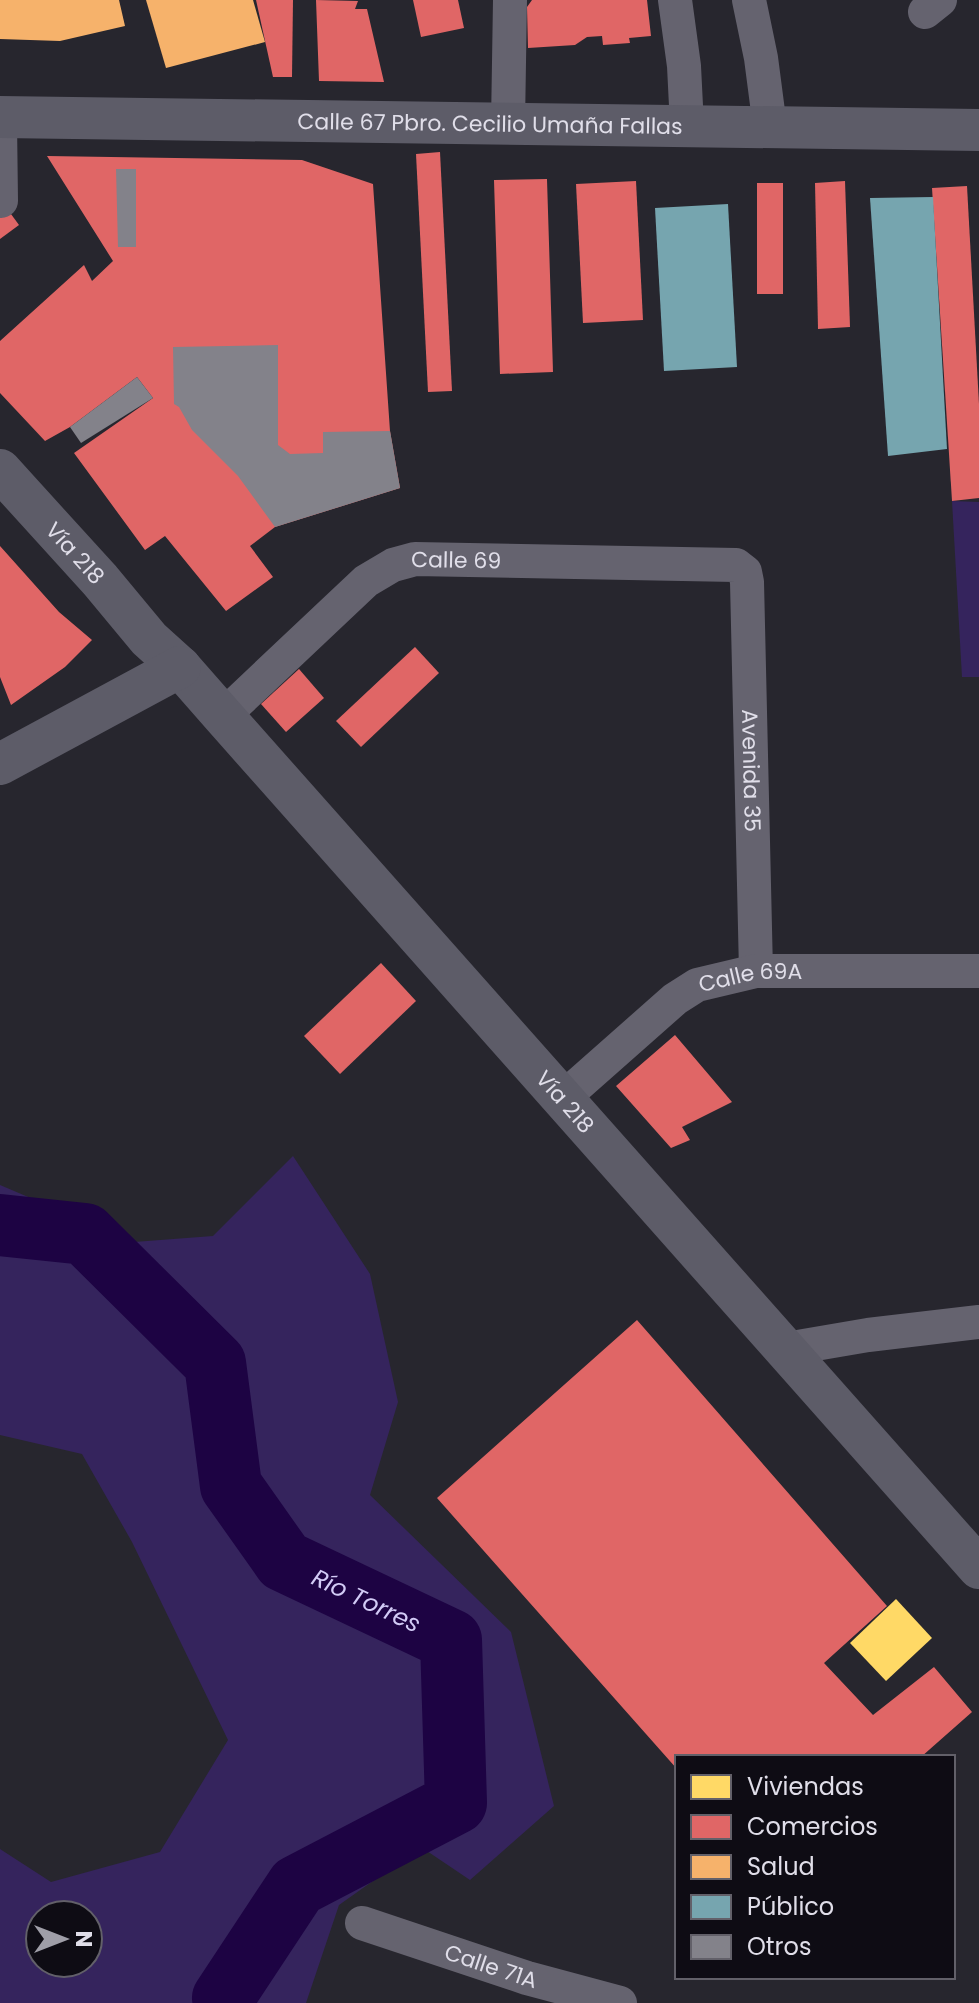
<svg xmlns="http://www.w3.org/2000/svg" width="979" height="2003" viewBox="0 0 979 2003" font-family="Poppins,sans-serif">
<rect width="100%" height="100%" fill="#27262e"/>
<g fill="#35245d" fill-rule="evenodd">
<polygon points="952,501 979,502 979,677 962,677"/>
<path d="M293,1156L370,1274L398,1402L370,1495L511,1632L554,1806L470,1880L421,1847L339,1905L306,2003H0V1849L51,1882L160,1852L228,1740L132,1542L82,1454L0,1435V1185L134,1242L213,1236ZM40,1915H88V1963H40Z"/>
</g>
<polygon fill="#ffd966" points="896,1599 932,1638 886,1681 850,1643"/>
<g fill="#e06666">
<polygon points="256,0 293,0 292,77 273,77"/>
<polygon points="316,0 358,1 355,9 367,9 384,82 319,81"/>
<polygon points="413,0 458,0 464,28 421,37"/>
<polygon points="532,0 647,0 651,36 629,38 630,43 603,45 602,36 587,37 575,45 528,48 527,7"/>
<polygon points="440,152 452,391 428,392 416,154"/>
<polygon points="47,156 302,160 373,184 390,431 400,488 275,527 250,546 273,577 226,611 165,536 145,550 74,453 153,398 137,377 70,427 45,441 0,393 0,341 84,265 92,281 113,261"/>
<polygon points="547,179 553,372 500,374 494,180"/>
<polygon points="636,181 643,320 583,323 576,184"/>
<polygon points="845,181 850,327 818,329 815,183"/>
<rect x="757" y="183" width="26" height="111"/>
<polygon points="967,186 979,404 979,498 952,501 932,188"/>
<polygon points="0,199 19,225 0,239"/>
<polygon points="0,546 59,612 92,640 65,667 11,705 0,677"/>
<polygon points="415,647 439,673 361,747 336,721"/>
<polygon points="299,669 324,698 286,732 261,704"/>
<polygon points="381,963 416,1001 340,1074 304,1036"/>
<polygon points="675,1035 732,1102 682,1127 690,1140 671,1148 616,1086"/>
<polygon points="637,1320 887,1606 824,1663 873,1715 934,1667 972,1712 921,1757 677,1757 677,1769 437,1498"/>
</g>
<g fill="#f6b26b">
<polygon points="0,0 119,0 125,26 60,41 0,39"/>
<polygon points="146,0 253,0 265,42 166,68"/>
</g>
<g fill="#76a5af">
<polygon points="933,197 947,449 888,456 870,198"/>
<polygon points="728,204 737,367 664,371 655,208"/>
</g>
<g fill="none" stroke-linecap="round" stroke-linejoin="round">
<path stroke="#1d0343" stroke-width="62" id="s1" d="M0,1225L85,1234L215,1363L231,1486L284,1561L451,1640L456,1803L297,1886L223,1998L224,2003"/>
</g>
<g fill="#83828a">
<polygon points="116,169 136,169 136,247 118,247"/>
<polygon points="278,345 278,445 290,454 323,453 323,432 390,431 400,488 275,527 238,476 192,430 179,407 174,404 173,347"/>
<polygon points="137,377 153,398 81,443 70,427"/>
</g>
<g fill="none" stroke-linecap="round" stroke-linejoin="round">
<g stroke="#65636f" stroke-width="34">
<polyline points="675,0 684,66 687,126"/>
<polyline points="749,0 761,58 770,127"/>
<polyline points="925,12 940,0"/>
<polyline points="0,122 1,201"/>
<polyline points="508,124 510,0"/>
<path id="s2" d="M223,716L366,581L393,565L415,559L736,565L745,572L747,582L756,971"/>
<path id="s3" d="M563,1098L675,999L697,985L756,971H979"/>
<polyline points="786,1349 868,1335 979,1322"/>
<path id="s4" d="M362,1923L527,1978L620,2003"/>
</g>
<g stroke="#5d5c68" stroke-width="42">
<path id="s5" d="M0,117L979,130"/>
<path id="s6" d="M0,470L100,580L149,639L180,667L223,716L979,1568"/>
<polyline points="0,764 180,667"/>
</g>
</g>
<g text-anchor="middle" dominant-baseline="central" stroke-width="8" stroke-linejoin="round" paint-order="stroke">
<g font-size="22" fill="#e0dee9" stroke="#0e0c14">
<text stroke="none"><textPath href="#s5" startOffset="490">Calle 67 Pbro. Cecilio Umaña Fallas</textPath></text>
<text stroke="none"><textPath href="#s6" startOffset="112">Vía 218</textPath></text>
<text stroke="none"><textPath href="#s2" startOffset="292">Calle 69</textPath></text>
<text stroke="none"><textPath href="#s2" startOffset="782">Avenida 35</textPath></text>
<text stroke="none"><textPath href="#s3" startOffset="230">Calle 69A</textPath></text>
<text stroke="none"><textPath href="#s6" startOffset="848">Vía 218</textPath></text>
<text stroke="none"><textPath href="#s4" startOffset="136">Calle 71A</textPath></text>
</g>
<g font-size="24" font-style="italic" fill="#d2cbf6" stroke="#0e0c14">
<text stroke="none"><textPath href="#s1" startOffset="576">Río Torres</textPath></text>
</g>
</g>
<rect x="675" y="1755" width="280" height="224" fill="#0e0c14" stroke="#626069" stroke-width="2"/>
<rect x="691" y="1775" width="40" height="24" fill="#ffd966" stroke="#626069" stroke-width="2"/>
<text x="747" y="1795" font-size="24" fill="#e0dee9">Viviendas</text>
<rect x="691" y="1815" width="40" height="24" fill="#e06666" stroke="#626069" stroke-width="2"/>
<text x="747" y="1835" font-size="24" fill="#e0dee9">Comercios</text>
<rect x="691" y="1855" width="40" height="24" fill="#f6b26b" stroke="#626069" stroke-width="2"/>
<text x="747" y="1875" font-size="24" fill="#e0dee9">Salud</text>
<rect x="691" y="1895" width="40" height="24" fill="#76a5af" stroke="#626069" stroke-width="2"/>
<text x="747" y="1915" font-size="24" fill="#e0dee9">Público</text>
<rect x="691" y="1935" width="40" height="24" fill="#83828a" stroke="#626069" stroke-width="2"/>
<text x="747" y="1955" font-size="24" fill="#e0dee9">Otros</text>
<g transform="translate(64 1939) rotate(90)"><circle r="38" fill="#0e0c14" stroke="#626069" stroke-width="2"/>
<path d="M0-6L14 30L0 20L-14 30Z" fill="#9f9ea8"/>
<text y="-12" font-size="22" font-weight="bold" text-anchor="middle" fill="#e0dee9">N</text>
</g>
</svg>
